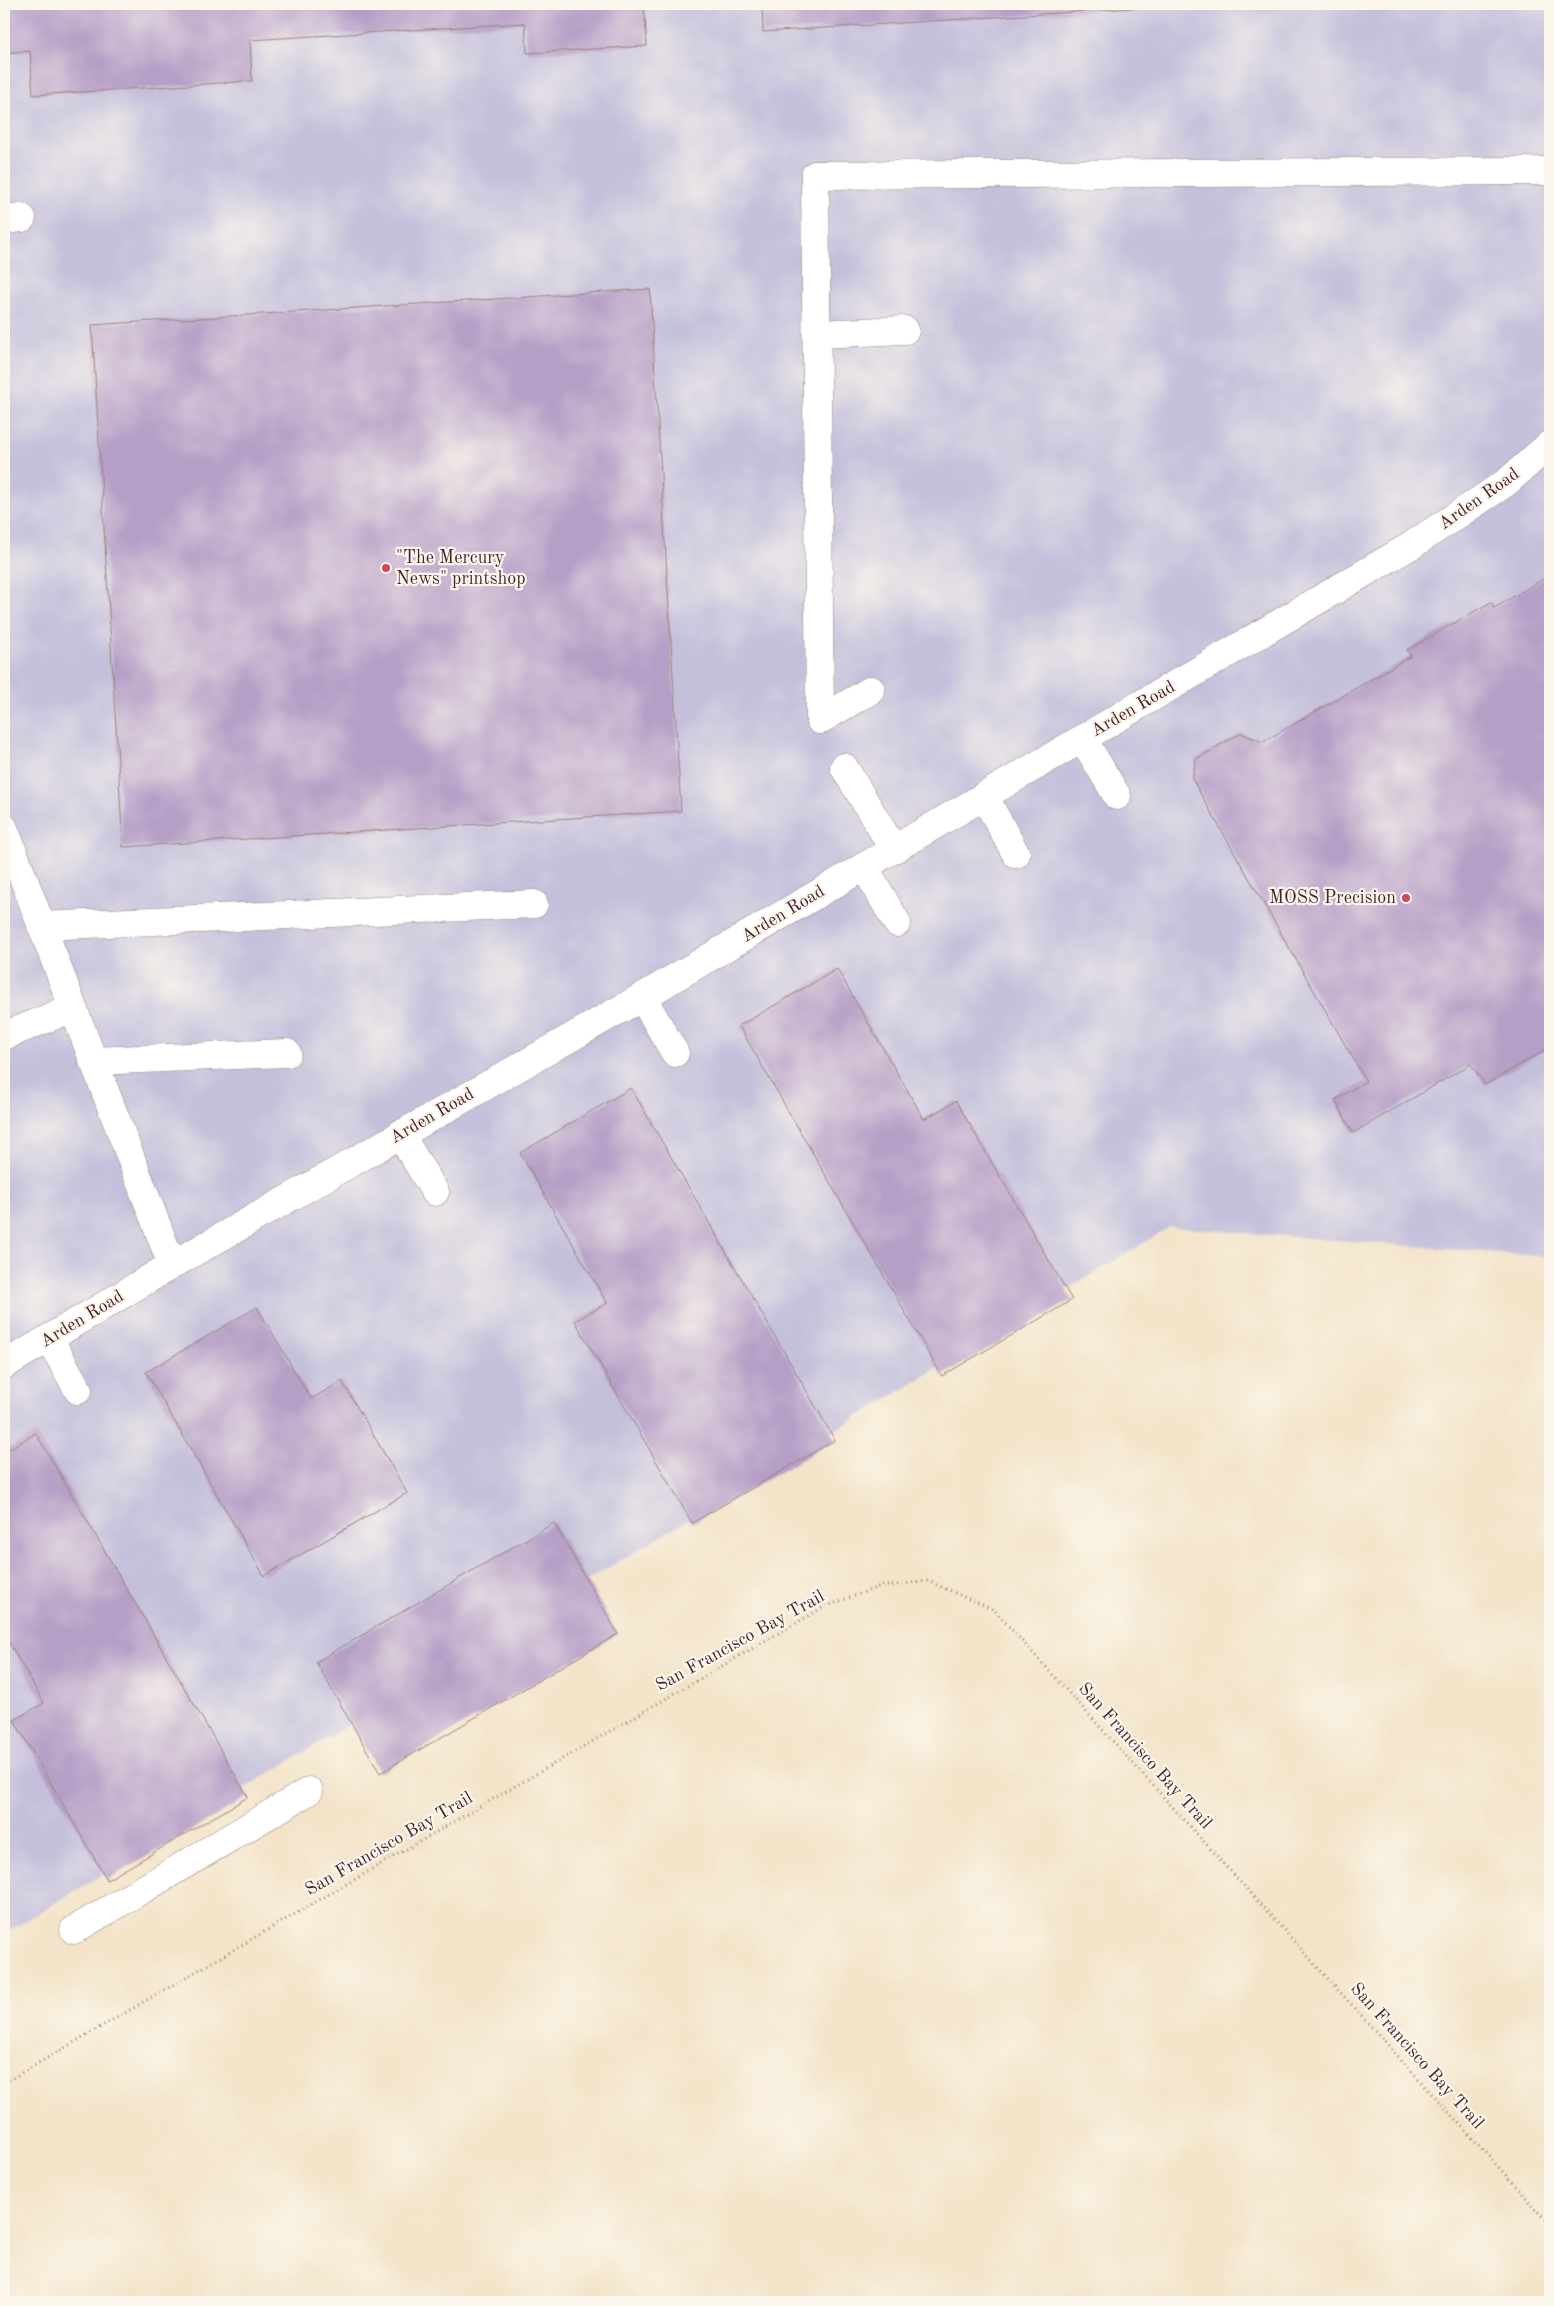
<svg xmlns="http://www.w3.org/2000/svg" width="1554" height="2306" viewBox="0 0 1554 2306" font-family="'Old Standard TT',serif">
<rect width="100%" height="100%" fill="#fbf7ec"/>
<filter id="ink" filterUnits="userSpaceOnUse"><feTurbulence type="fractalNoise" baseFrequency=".02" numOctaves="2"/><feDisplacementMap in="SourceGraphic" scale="10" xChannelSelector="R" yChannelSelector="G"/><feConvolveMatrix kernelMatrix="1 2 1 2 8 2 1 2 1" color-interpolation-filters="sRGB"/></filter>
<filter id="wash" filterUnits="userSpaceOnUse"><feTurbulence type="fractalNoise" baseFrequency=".0096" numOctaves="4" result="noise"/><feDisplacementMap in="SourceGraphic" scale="20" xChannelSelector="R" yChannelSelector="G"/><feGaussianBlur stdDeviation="1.12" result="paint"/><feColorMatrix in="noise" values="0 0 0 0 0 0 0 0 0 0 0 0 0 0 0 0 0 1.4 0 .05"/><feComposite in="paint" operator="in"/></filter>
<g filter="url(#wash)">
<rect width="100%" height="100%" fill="#f3e3c8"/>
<polygon fill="#c4c0db" points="4,4 1550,4 1550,1257 1170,1227 4,1934"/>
<g id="blocks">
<g fill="#b69fc7">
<polygon points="4,4 644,4 647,46 527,53 525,23 250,40 252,81 33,95 30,51 4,53"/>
<polygon points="762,4 1178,4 1179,5 763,32"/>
<polygon points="650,289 681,811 123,847 92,325"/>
<polygon points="1550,575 1550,1047 1485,1085 1471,1064 1353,1133 1335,1100 1366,1081 1192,779 1196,759 1241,733 1263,742 1411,656 1407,650 1491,602 1494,608"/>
<polygon points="837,969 924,1119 956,1101 1072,1300 942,1376 739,1026"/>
<polygon points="631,1088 835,1440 692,1523 575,1321 607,1303 520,1153"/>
<polygon points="257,1307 311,1399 342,1381 407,1493 264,1576 146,1372"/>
<polygon points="36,1433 248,1797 107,1880 14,1720 44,1703 4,1634 4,1452"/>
<polygon points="554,1523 618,1634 380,1773 316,1662"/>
</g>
</g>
</g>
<g filter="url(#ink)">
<use href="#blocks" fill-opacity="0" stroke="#9e817a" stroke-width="1"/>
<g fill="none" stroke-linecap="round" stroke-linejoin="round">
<g stroke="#9e817a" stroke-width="29">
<g id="minor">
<polyline points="4,220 22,218"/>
<polyline points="818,334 905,330"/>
<polyline points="820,720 815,175 1550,171"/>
<polyline points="820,720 871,690"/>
<polyline points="1083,739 1117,796"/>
<polyline points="844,767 893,848"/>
<polyline points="984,796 1016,854"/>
<polyline points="4,828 172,1265"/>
<polyline points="864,866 897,923"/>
<polyline points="41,926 534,904"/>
<polyline points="642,997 675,1053"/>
<polyline points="4,1036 73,1008"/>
<polyline points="93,1061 287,1053"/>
<polyline points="400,1134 435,1192"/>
<polyline points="49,1338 78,1390"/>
<polyline points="4,1365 172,1265 642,997 1412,545 1507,482 1550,444"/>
<polyline points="74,1930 309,1791"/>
</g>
</g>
<polyline stroke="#9e817a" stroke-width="3" stroke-dasharray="1 4" stroke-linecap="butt" points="4,2083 822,1608 878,1587 928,1581 994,1610 1550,2224"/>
<use href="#minor" stroke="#fff" stroke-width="28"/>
</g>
</g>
<g fill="#d1495b" stroke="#fbf7ec" stroke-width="2">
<circle cx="386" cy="568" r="5"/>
<circle cx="1406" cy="898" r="5"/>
</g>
<g text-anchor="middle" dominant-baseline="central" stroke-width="4.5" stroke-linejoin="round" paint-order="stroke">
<g font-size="18" fill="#4a1f2b" stroke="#fbf7ec">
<text transform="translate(1479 499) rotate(-35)">Arden Road</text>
<text transform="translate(1133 709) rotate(-30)">Arden Road</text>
<text transform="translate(783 914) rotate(-31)">Arden Road</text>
<text transform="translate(432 1116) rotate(-30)">Arden Road</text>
<text transform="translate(82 1319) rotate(-31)">Arden Road</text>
<text transform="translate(740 1641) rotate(-29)">San Francisco Bay Trail</text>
<text transform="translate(1145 1756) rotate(48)">San Francisco Bay Trail</text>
<text transform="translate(389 1844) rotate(-30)">San Francisco Bay Trail</text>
<text transform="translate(1417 2056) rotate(48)">San Francisco Bay Trail</text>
</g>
<g font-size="18" fill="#4a1f2b" stroke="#fbf7ec" text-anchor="start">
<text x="396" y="558">"The Mercury<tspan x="396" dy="21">News" printshop</tspan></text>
<text x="1396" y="898" text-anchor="end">MOSS Precision</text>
</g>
</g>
<rect width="1554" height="2306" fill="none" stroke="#fbf7ec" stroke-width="20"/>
</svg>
